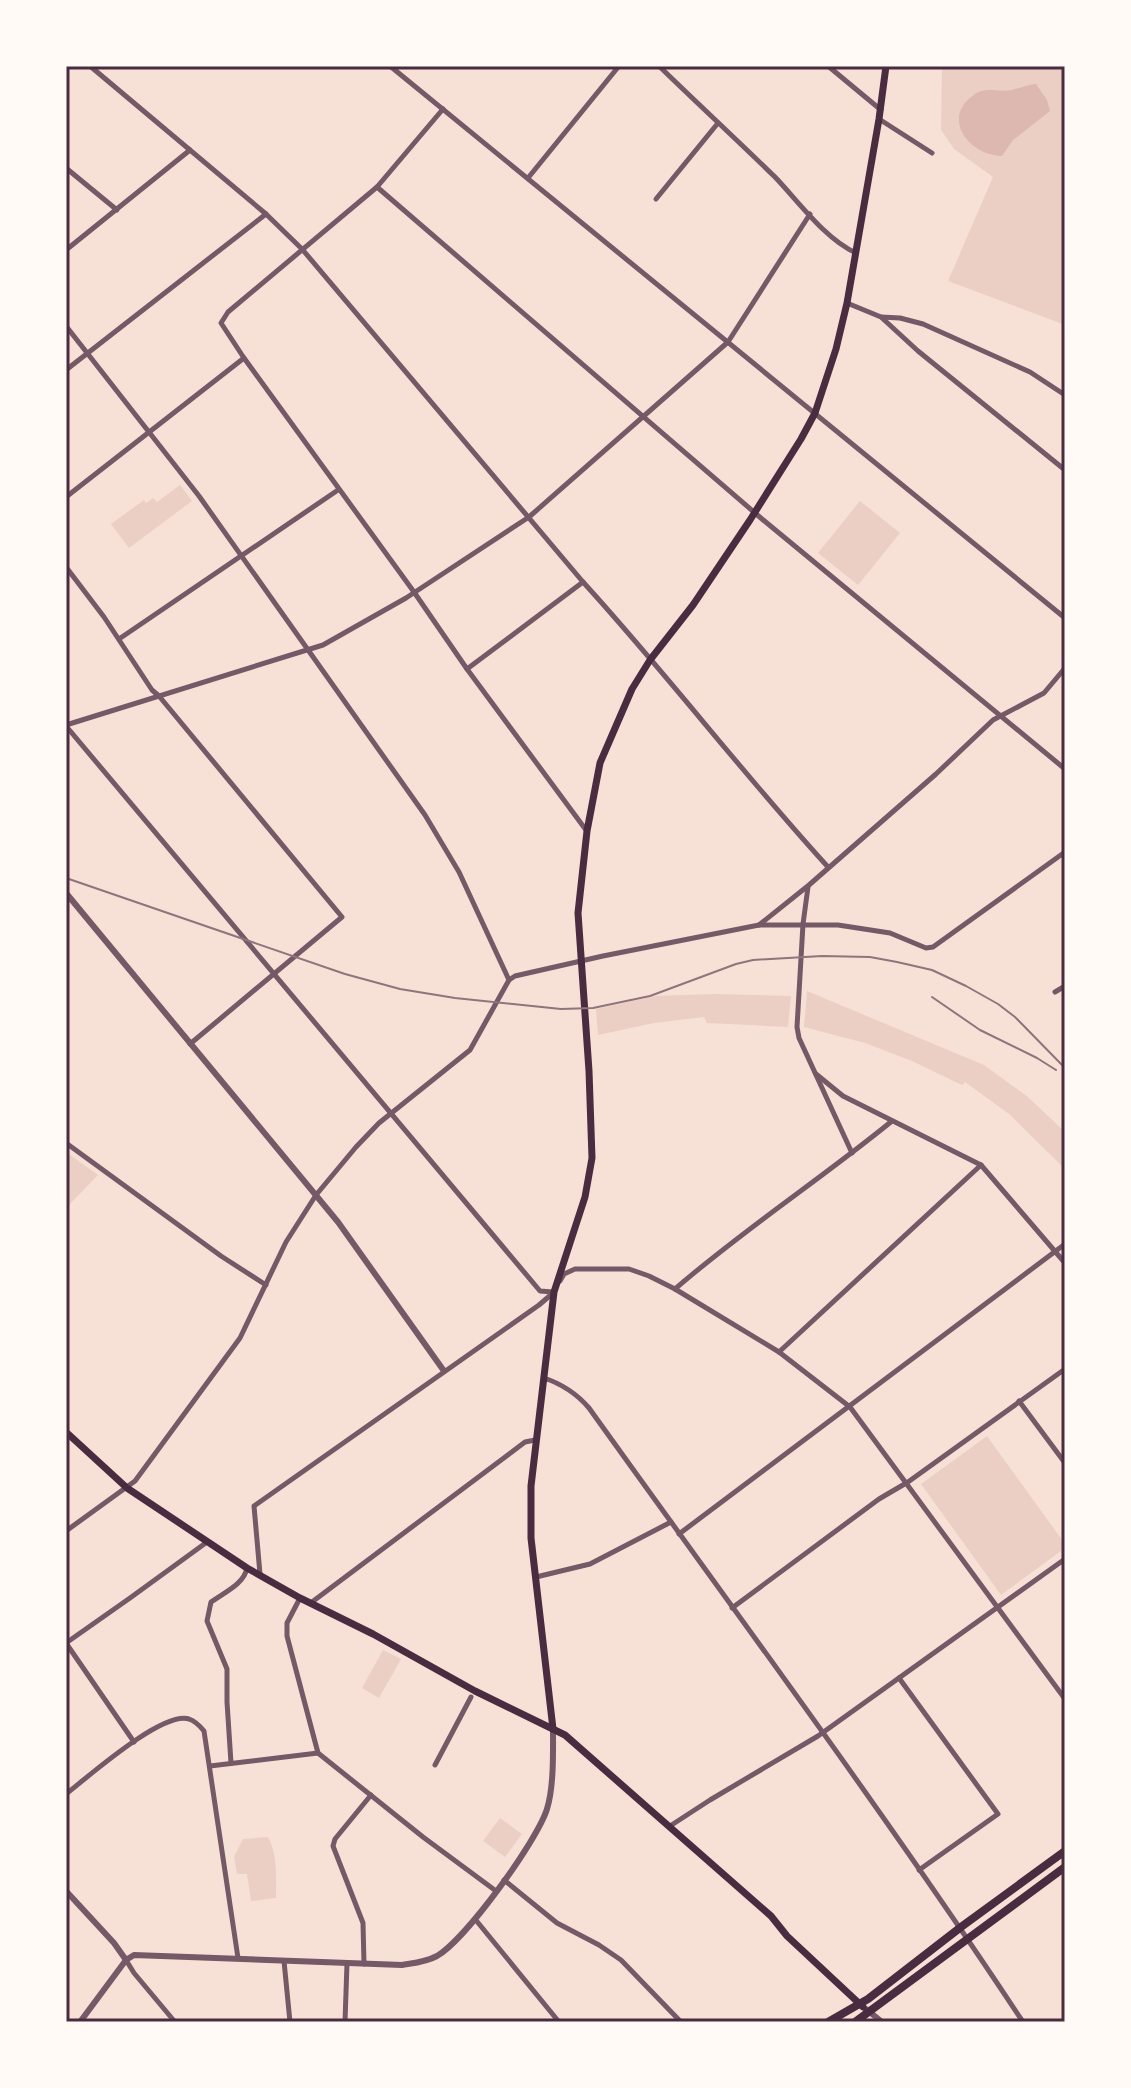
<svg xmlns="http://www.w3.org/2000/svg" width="1131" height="2088" viewBox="0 0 1131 2088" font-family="'Golos Text',sans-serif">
<rect width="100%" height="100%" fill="#f7e1d7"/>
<g fill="#ebcfc5">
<polygon points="942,66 1065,66 1065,325 948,281 993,177 954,149 941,130"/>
<polygon points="180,485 192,501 129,548 111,524 144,500 146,503 153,498 157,502"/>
<polygon points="860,501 900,533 858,585 818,553"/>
<polygon points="807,991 984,1065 1028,1097 1065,1132 1065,1169 1009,1114 965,1082 962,1085 912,1061 865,1043 804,1027"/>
<polygon points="715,994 791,996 788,1027 707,1023 704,1017 654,1023 598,1035 596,1009 656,996"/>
<polygon points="66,1152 98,1175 66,1208"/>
<polygon points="987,1436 1065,1544 1065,1548 1001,1595 921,1484"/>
<polygon points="383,1650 401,1659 379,1698 362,1688"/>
<polygon points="500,1818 522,1834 505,1857 483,1841"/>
<path d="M268,1837C278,1855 276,1878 276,1898L251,1901L247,1874H237L234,1857L243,1839Z"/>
</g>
<path fill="#dcb8b0" d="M1036,84L1047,100L1050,111L1013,140L1002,156C968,155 940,117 975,94C987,86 999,93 1012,90C1020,88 1027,85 1036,84Z"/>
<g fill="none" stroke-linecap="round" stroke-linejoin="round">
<g stroke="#755966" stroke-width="5">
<path d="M90,66L266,214L302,249L583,582C667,674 743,774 828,867"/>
<polyline points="390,66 1065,618"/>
<path d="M659,66C697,103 737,140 775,177C798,201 825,239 856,253"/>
<polyline points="828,66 881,110"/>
<polyline points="443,109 377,187 228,312 221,323 244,358 414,592 467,669 586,830"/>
<polyline points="879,119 932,153"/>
<polyline points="66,168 117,210"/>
<polyline points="528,178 619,66"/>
<polyline points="377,187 762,519 1065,769"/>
<polyline points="656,199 718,123"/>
<polyline points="66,250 190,150"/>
<polyline points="847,303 881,317 918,351 1065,470"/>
<polyline points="881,317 900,318 923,324 1030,372 1065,395"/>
<polyline points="66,326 199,496 425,815 459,872 509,980"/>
<polyline points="66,370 266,214"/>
<polyline points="66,497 244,358"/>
<polyline points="66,567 104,617 152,690 159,696 342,917 190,1044"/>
<polyline points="119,639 338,490"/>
<polyline points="467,669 583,582"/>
<polyline points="66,725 323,645 406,598 529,517 728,342 810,214"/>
<polyline points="66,726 540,1291 553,1292"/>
<polyline points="808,887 803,924 797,1027 799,1038 852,1153"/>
<polyline points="759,925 809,885 936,774 993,720 1044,693 1065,668"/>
<polyline points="1055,992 1065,986"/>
<polyline points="816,1074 843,1096 981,1165 1065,1263"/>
<polyline points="66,1143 221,1256 266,1285"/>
<polyline points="560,1281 564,1274 575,1269 629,1269 649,1276 675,1289 779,1352 850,1407 1065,1699"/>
<path d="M675,1289C744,1229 821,1179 892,1121"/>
<polyline points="779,1352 981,1165"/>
<path d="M544,1378C562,1384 577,1394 589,1408C735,1612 885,1813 1023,2022"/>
<polyline points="1019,1401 1065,1463"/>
<polyline points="66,1531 135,1481 240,1338 286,1242 316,1195 356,1147 379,1123 470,1050 509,980 515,976 603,956 759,925 838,925 890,933 926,948 933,947 1065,852"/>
<polyline points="679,1534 1065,1244"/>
<polyline points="260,1574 254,1506 539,1305 553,1293"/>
<polyline points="536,1577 590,1564 671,1522"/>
<polyline points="300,1598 287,1623 287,1636 318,1753"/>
<polyline points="312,1602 525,1442 535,1440"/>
<polyline points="732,1608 879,1499 908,1482 1065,1369"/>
<polyline points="66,1643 130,1598 207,1542"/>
<polyline points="66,1643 134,1742"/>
<polyline points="899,1678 998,1814 919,1870"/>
<path d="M231,1763L227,1702V1669L207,1621L211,1602C225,1592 244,1584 247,1568"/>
<polyline points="435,1765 471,1697"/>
<polyline points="210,1766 318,1753 423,1837 496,1891"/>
<path d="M66,1794C88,1777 162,1711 189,1719C195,1721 200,1726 204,1731L238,1958"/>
<polyline points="670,1826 710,1800 818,1736 1065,1559"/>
<polyline points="504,1880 557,1923 599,1945 621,1960 681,2022"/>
<polyline points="475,1919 559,2022"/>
<polyline points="126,1960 134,1973 175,2022"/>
<polyline points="284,1961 290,2022"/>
<polyline points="364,1964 363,1923 333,1846 335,1839 371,1795"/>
<polyline points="345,2022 347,1963"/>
</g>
<g stroke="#755966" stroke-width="6">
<polyline points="66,893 338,1222 444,1371"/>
<polyline points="66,1891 114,1943 126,1960"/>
<polyline points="866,2009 882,2022"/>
<path d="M80,2022L126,1960L134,1955L402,1965C414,1963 426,1962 437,1956C466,1939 537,1841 547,1809C554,1786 553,1753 553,1729"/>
</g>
<g stroke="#4a2c40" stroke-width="7">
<polyline points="66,1432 127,1488 247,1568 300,1598 373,1634 475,1691 565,1735 771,1916 787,1936 863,2007"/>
<polyline points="553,1729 531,1538 531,1486 554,1292 585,1197 592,1158 589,1071 578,913 587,831 600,763 632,689 650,660 693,605 750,520 801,439 815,413 836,349 847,303 879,119 886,66"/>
</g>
<g stroke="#4a2c40" stroke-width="8">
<polyline points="828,2022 868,1999 961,1927 1065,1851"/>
<polyline points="855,2022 1065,1867"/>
</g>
<g stroke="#8f747c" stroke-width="2">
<polyline points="66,878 345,974 400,989 455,998 561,1009 593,1008 650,996 736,964 753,960 822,956 870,957 897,962 932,970 966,986 998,1004 1015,1017 1065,1068"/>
<polyline points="932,997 980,1030 1037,1058 1056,1070"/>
</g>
</g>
<rect width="1131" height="2088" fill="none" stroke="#fffaf5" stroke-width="136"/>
<rect x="68" y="68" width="995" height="1952" fill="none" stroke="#4a2c40" stroke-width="3"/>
</svg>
